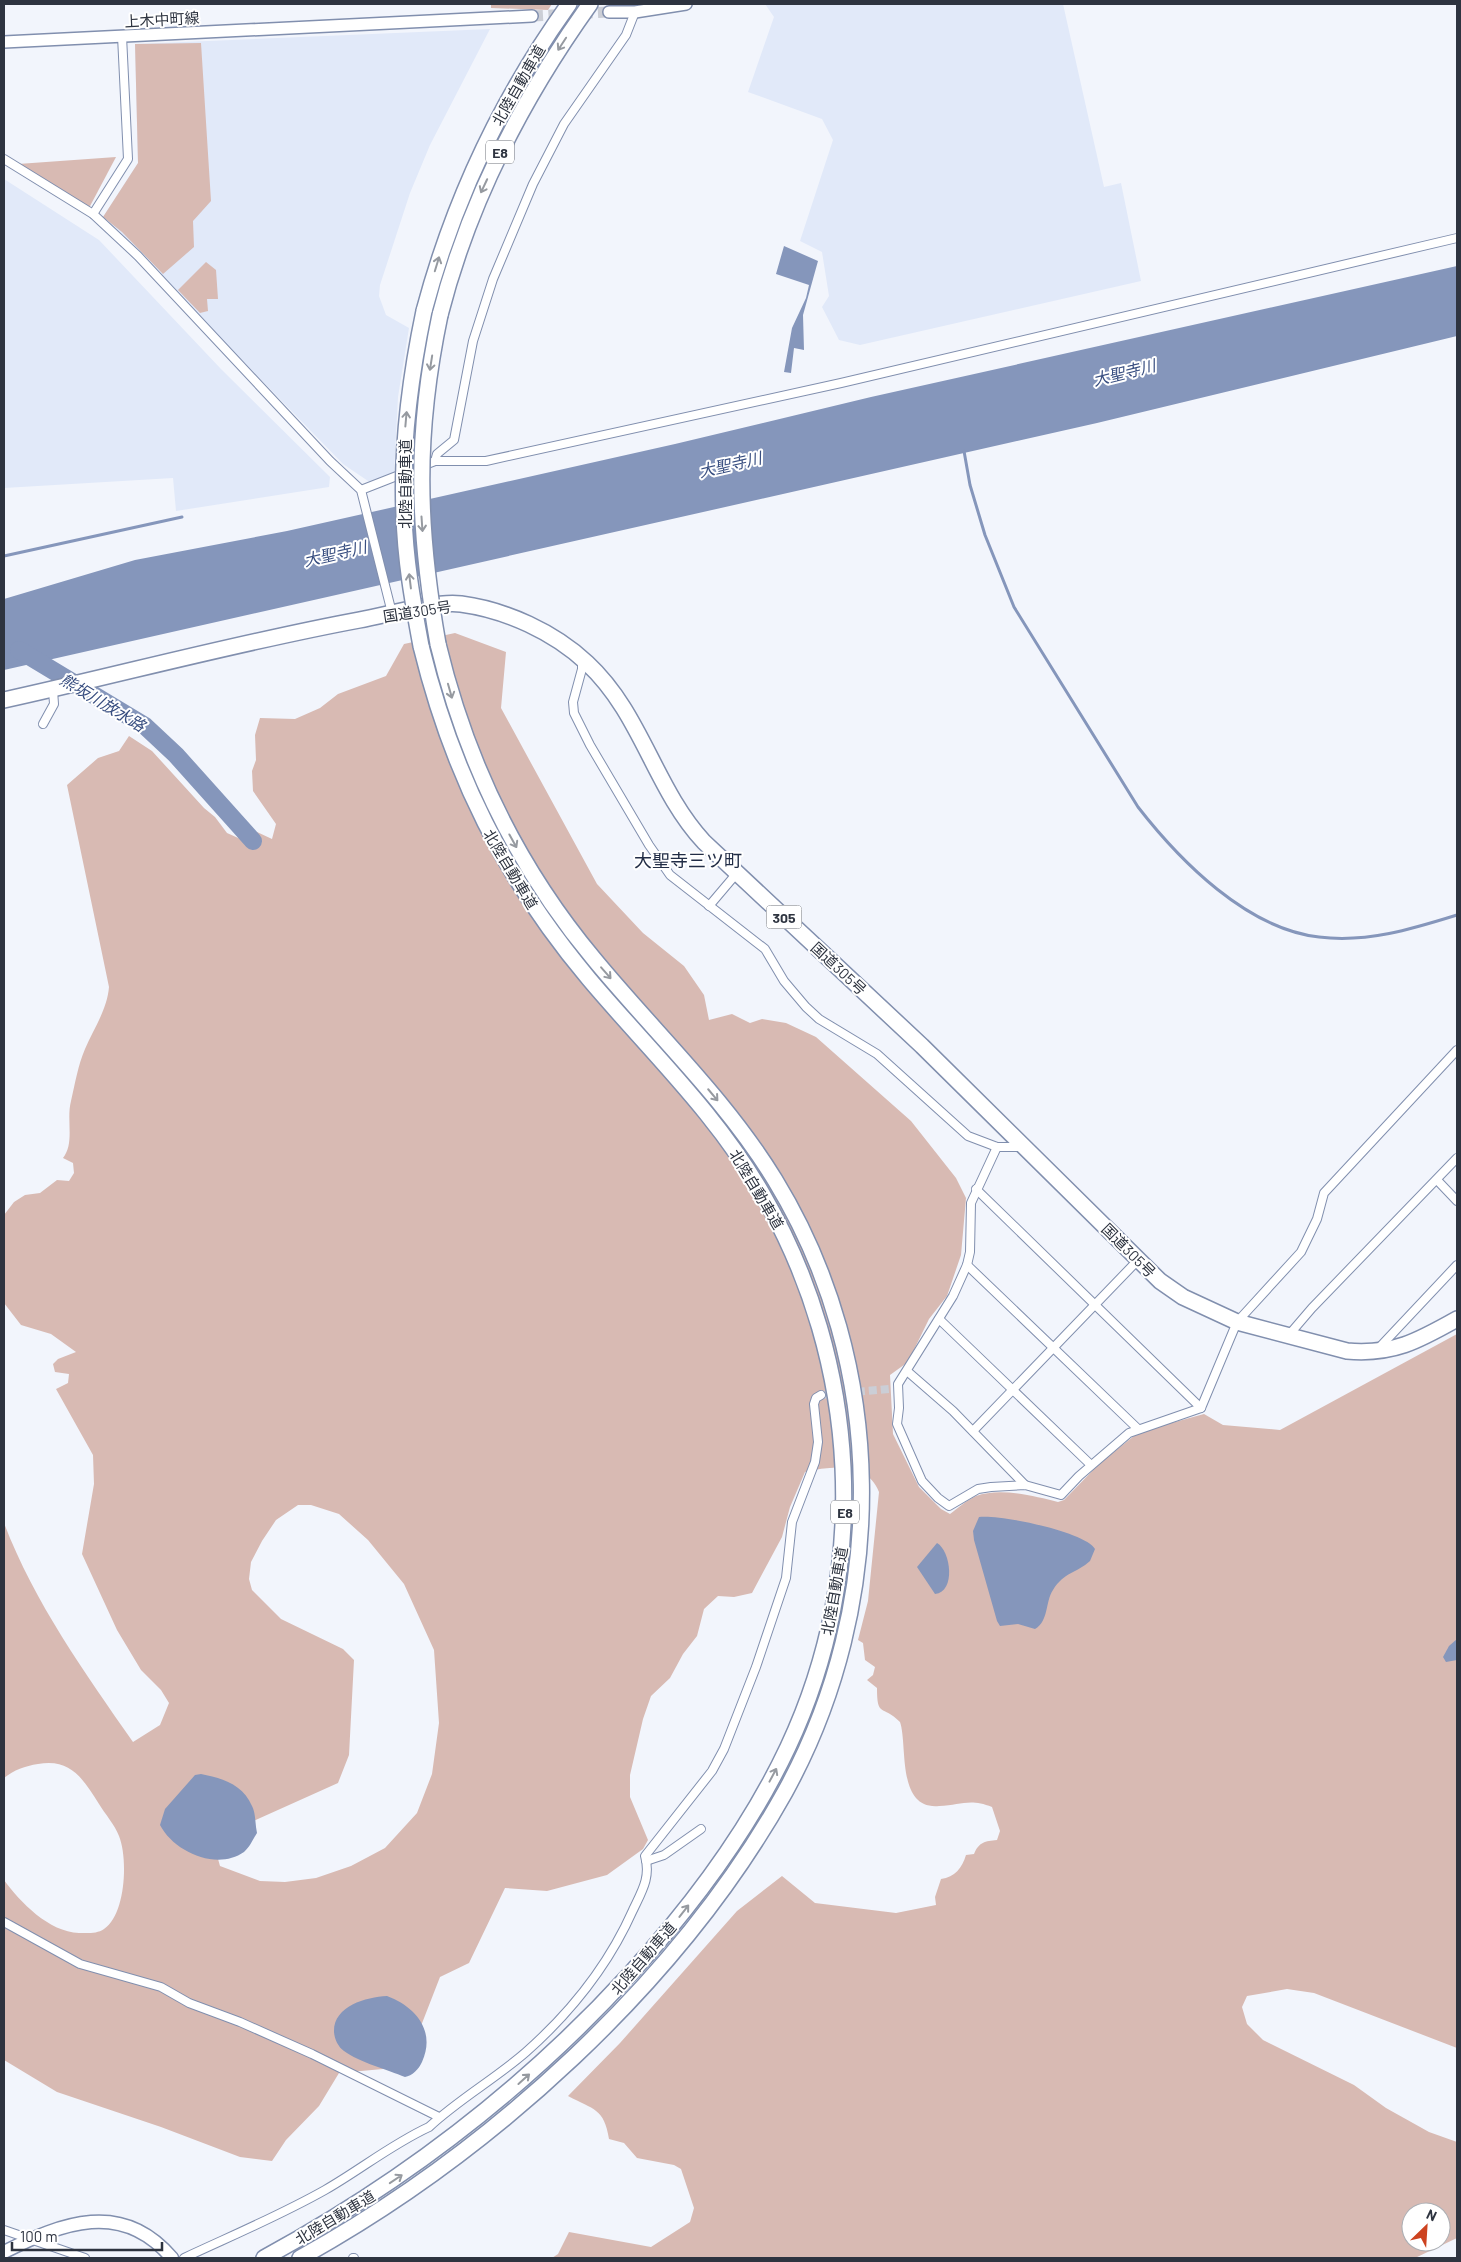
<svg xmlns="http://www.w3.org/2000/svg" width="1461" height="2262" viewBox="0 0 1461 2262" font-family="Barlow,'Noto Sans JP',sans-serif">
<rect width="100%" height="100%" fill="#f2f5fc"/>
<g fill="#e1e9f9">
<polygon points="765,4 1063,4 1104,187 1121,183 1141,281 860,345 839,340 822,307 829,296 822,252 800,241 833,140 822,119 748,92 774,17"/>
<polygon points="490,29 430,145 410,193 380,285 379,296 386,315 409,328 398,397 394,473 371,483 343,464 103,217 138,163 135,44"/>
<polygon points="4,179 99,240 221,369 330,477 329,487 176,511 173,478 4,488"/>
</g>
<g fill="#d8bab3" fill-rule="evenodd">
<polygon points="491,4 552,4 548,10 491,8"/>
<polygon points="201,43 211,201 193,221 194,247 163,274 122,232 103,217 138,163 135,44"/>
<polygon points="116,157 89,208 18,164"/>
<polygon points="206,262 216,270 218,299 207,299 208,311 200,313 178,290"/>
<path d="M455,633L506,652L501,708L597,884L643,933L684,966L704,995L709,1020L732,1014L750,1023L762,1019L786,1023L816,1037L911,1121L956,1178L966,1198L961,1255L947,1296L929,1319L908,1362L890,1375L893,1434L919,1487L941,1509L950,1514C958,1508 967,1500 976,1496C1000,1487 1034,1496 1058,1502L1064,1500L1100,1463L1139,1432L1204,1414L1223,1425L1280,1430L1457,1334V2048L1314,1993L1287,1989L1247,1996L1242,2007L1247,2024L1263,2040L1354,2085L1386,2108L1429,2132L1457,2142V2238L1415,2258H552L558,2254L569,2232L651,2247L690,2222L694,2208L681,2169L674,2165L637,2158L624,2143L609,2139C604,2108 594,2110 568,2096L620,2043L737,1911L782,1876L815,1903L896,1913L936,1905L935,1897L941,1879C955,1877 962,1868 966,1855L974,1854C979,1842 985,1841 997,1840L1000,1831L992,1807C970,1798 961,1805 939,1806C896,1810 908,1745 900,1722C882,1704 877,1718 877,1688L867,1680L873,1675L875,1667L865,1660L863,1643L858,1640L868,1601L879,1492C867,1461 832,1466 805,1472L790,1507L782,1537L752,1593L734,1597L718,1596L704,1609L697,1636L683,1654L670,1678L651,1696L643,1719L630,1775V1797L648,1840L643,1849L607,1875L547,1891L505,1888L469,1963L440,1977L405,2067L339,2073L319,2106L286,2140L272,2161L240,2157L161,2127L57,2092L4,2060V1880C20,1902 49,1932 79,1933C87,1933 97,1934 104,1929C126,1914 128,1858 119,1836C115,1825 105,1814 99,1804C83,1779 71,1758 38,1764C25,1766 14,1770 4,1778V1523C34,1602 85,1673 133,1742L160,1725L169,1703L161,1690L141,1670L117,1630L82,1554L94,1484L93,1455L56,1389L68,1383L69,1374L55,1372L53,1364L58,1359L76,1352L51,1334L21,1325L4,1303V1215L14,1202L25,1195L40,1193L57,1180L69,1181L74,1173L73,1163L63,1158C75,1143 66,1120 71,1101C75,1084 78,1065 85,1049C94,1028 107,1010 109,987L67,785L98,758L119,751L129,736L152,751L204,808L215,817L227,833L245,841L257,832L272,839L276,824L253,791L252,771L256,760L255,735L260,718L295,719L320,708L338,694L386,676L404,644ZM298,1505H311L339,1514L368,1540L404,1584L434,1650L439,1723L432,1774L417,1813L385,1848L351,1866L316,1878L285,1882L260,1881L220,1866L216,1852L240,1827L338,1783L349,1755L354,1660L343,1649L281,1619L252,1590L249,1579L251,1562L262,1541L276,1520ZM1411,2212H1441V2242H1411Z"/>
</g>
<g fill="#8596bb">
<polygon points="784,246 818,261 803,315 804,350 794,348 791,373 784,372 792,328 806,298 809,285 776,274"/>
<polygon points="1457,266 1457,336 1097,423 4,670 4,599 135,560 287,531 675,444 871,397"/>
<path d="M979,1517C999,1514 1086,1532 1095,1549L1090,1561C1077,1573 1064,1572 1053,1590C1045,1602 1049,1621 1035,1629L1018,1624L1000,1626L997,1621L974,1540L973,1531Z"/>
<path d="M937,1543C951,1551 956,1592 935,1594L917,1567Z"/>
<polygon points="1457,1639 1457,1660 1446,1662 1443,1657 1449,1646"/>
<path d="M201,1774C221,1778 243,1784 252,1806C256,1814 255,1824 257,1833C253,1839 250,1847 244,1852C217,1871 174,1852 160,1825L165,1809L195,1775Z"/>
<path d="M387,1996C416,2007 436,2031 422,2062C419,2069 412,2076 405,2077C388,2070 359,2062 344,2051C338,2047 334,2038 334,2031C334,2006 366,1997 387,1996Z"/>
</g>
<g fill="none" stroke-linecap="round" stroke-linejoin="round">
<g stroke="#8596bb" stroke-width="3">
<path d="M964,451L970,485L985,535L1014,607L1138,807C1180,861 1247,929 1319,937C1367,943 1412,929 1457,915"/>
<polyline points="4,556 182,517"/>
</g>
<polyline stroke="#8596bb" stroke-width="18" points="19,650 145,726 176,755 253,841"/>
<polyline stroke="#cbced6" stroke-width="8" stroke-dasharray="8 4" stroke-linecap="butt" points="821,1395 889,1389"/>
<polyline stroke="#cbced6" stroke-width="11" stroke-dasharray="11 5.5" stroke-linecap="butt" points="532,16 609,12"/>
<g stroke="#818fae" stroke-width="10">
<g id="street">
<polyline points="4,159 93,214 138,256 330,461 361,490 392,613"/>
<polyline points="93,214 128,159 122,36"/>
<polyline points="435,461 437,454 454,440 473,341 493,279 533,184 564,124 626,35 635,12"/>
<polyline points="361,490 435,461 486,461 841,383 1457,238"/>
<polyline points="582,659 582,669 573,702 574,713 590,745 649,845 670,875 765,949 784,981 806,1007 819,1019 877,1054 968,1136 997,1147 1023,1147"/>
<polyline points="43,724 54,704 53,690"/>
<polyline points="709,906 737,873"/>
<polyline points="997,1147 971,1203 970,1252 967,1265 953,1296 898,1384 899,1408 897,1424 922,1481 938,1498 949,1506 978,1489 991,1487 1025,1485 1061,1495 1079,1476 1129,1433 1201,1408 1237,1322 1301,1252 1317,1219 1324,1193 1457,1050"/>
<polyline points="1437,1180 1457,1201"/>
<polyline points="976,1189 1201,1408"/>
<polyline points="967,1265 1137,1428"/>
<polyline points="939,1319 1091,1465"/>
<polyline points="1288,1336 1312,1308 1457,1158"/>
<polyline points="1378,1349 1457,1265"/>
<polyline points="907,1371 953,1411 1025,1485"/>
<polyline points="973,1431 1139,1259"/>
<polyline points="646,1861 664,1855 701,1829"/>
<polyline points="4,1922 80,1964 161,1987 189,2003 240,2022 312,2054 439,2117"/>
<polyline points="4,2230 85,2258"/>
<path d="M184,2258C231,2236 279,2216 325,2190C360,2170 392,2144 429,2127C459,2099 495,2079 526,2052C570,2013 609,1964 633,1910C642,1891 651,1877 645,1856L712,1771L724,1749L756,1667L786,1578L792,1522L815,1462L818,1442L814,1404L816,1398L821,1395"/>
<polyline points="353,2258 354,2258"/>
</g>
</g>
<g stroke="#818fae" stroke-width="14">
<g id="secondary">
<polyline points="609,12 635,12 686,4"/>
<polyline points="4,42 532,16"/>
</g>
</g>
<g stroke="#818fae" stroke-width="15">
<path id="primary" d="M4,2252C62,2223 122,2199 172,2258"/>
</g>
<g stroke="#818fae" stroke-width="18">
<g id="highway">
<path d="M424,311C454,198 501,99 569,4"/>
<path d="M440,315C469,201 522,99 590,4"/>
<path d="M4,700C122,674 240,642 359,620C388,615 432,601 461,604C506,610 554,632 587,663C642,714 654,788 704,842L922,1046L1160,1281L1183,1297L1237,1322L1347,1351C1393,1355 1418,1341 1457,1319"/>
<path d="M264,2258C402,2183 524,2090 630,1974C692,1906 749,1830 788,1747C871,1570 860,1363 763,1195C717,1114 648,1049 589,979C505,879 452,773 421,646"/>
<path d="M300,2258C490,2153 679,1982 785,1792C889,1603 888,1365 775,1180C725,1098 654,1032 594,959C517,867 466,761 438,644"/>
</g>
</g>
<use href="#street" stroke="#fff" stroke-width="8"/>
<use href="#secondary" stroke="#fff" stroke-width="11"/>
<use href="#primary" stroke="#fff" stroke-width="12"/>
<use href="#highway" stroke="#fff" stroke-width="15"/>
<g stroke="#818fae" stroke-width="18" stroke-linecap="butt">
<g id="highway-bridge">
<path d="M438,644C417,525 415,434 440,315"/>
<path d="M421,646C413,603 405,559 404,514C401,445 410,378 424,311"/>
</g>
</g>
<use href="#highway-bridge" stroke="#fff" stroke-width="15"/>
</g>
<defs><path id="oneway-shaft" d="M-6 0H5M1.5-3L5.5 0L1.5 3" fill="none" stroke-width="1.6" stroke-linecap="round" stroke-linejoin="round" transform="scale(1.25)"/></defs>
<g stroke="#969aa0">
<use href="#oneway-shaft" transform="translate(562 44) rotate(123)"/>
<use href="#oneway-shaft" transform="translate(484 186) rotate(115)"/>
<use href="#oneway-shaft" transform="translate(437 264) rotate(-73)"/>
<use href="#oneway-shaft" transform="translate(431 363) rotate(99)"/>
<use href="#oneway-shaft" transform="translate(406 419) rotate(-85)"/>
<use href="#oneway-shaft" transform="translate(422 524) rotate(86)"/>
<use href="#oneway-shaft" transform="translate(410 581) rotate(-97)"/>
<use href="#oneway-shaft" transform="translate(450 691) rotate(74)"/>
<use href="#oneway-shaft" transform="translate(513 841) rotate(61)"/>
<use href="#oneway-shaft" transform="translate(606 973) rotate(49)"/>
<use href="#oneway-shaft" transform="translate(713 1095) rotate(50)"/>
<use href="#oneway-shaft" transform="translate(773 1775) rotate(-62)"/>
<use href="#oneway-shaft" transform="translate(684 1911) rotate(-52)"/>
<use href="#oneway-shaft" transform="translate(524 2079) rotate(-42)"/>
<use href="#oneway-shaft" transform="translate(396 2179) rotate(-34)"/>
</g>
<g text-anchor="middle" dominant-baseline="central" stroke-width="4" stroke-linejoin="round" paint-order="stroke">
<g fill="#fff" stroke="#6d7179" stroke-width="1">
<rect x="486" y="140.5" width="28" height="23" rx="4"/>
<rect x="766.5" y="905.5" width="35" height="23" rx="4"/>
<rect x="831" y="1500.5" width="28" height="23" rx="4"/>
</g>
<g font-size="14" font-weight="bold" fill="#2e3440">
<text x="500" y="152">E8</text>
<text x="784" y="917">305</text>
<text x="845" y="1512">E8</text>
</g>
<g font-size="15" fill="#2e3440" stroke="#fff">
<text transform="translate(162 19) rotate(-3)">上木中町線</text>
<text transform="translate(518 85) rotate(-60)">北陸自動車道</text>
<text transform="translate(405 484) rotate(-90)">北陸自動車道</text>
<text transform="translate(417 611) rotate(-9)">国道305号</text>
<text transform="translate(511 869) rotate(59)">北陸自動車道</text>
<text transform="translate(839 968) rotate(43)">国道305号</text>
<text transform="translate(757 1189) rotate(59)">北陸自動車道</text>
<text transform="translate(1129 1250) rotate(45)">国道305号</text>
<text transform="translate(834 1591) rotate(-80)">北陸自動車道</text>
<text transform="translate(643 1958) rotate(-49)">北陸自動車道</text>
<text transform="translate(335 2217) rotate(-31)">北陸自動車道</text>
</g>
<g font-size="16" font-style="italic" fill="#384e80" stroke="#fff">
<text transform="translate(1124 372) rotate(-14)">大聖寺川</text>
<text transform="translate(730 464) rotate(-13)">大聖寺川</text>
<text transform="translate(335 553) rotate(-13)">大聖寺川</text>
<text transform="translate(103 702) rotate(31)">熊坂川放水路</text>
</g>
<g font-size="18" fill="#222d46" stroke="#fff">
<text x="688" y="860">大聖寺三ツ町</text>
</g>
</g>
<rect width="1461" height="2262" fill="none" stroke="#2e3440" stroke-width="10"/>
<g transform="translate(1426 2227) rotate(25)"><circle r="24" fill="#ffffff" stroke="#abaeb3"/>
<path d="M0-4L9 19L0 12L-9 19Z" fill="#cd4320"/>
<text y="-8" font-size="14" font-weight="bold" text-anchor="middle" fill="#2e3440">N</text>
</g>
<path d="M12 2242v8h150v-8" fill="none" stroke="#2e3440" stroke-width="2.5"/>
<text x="20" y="2242" font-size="15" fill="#2e3440" stroke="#ffffff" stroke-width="4" paint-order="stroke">100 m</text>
</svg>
